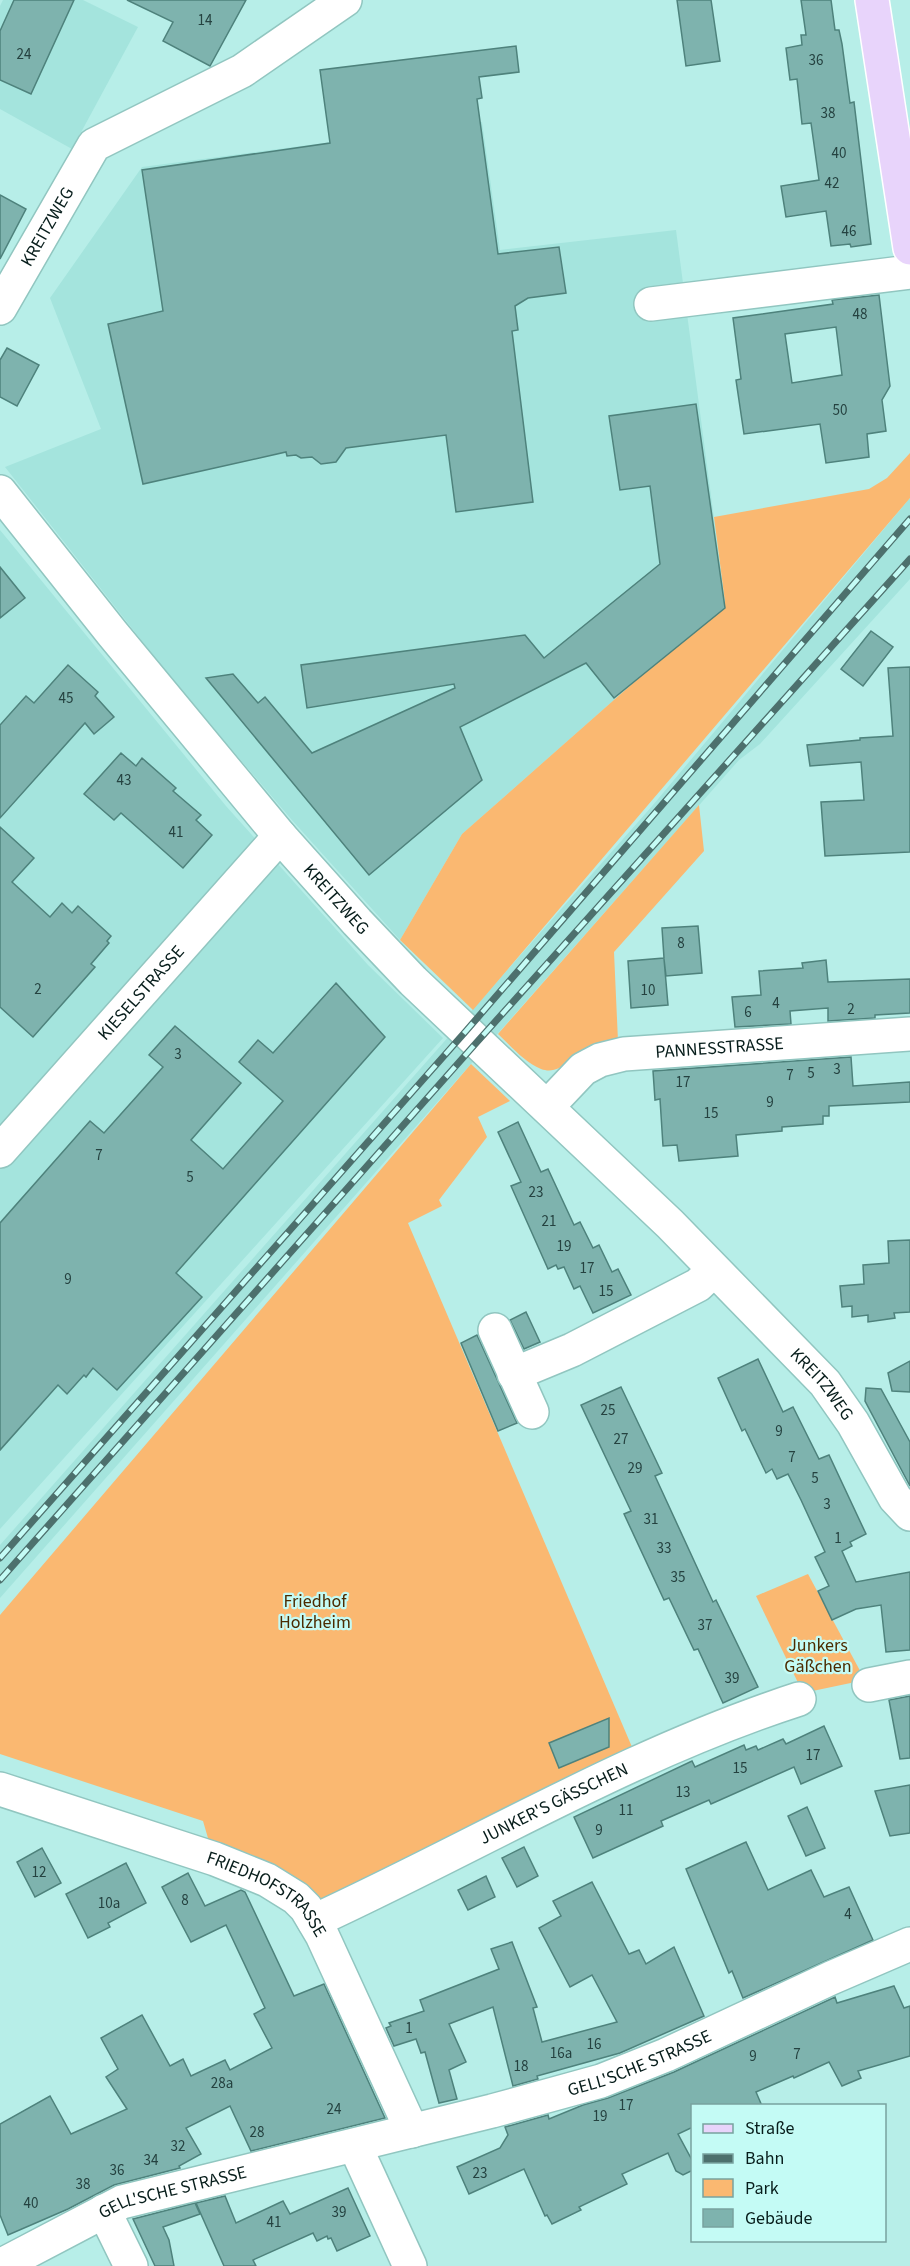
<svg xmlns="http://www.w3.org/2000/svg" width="910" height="2266" viewBox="0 0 910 2266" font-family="'Source Sans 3',sans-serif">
<rect width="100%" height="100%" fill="#b7eee8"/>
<g fill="#a4e4dd">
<polygon points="3,0 83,0 138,27 72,149 0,109 0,6"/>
<polygon points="482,122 500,250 676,230 725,602 462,834 400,940 291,819 175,683 5,467 101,429 50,298 142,167"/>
<polygon points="910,498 910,579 760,744 739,760 0,1598 0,1545 653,805"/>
<polygon points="0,530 226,806 368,965 443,1038 0,1529"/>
</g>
<g fill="#fab871">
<polygon points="910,453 910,498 473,1010 400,940 462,834 725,602 714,517 869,489 887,478"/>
<path d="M699,805L704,851L614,952L618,1041C607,1042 596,1043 586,1049C572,1056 560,1076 541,1069C524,1062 511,1046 498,1034Z"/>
<polygon points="471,1064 510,1101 478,1117 487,1137 439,1200 442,1206 408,1223 635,1754 326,1909 210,1845 203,1821 0,1754 0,1615"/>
<polygon points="808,1574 865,1680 803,1693 756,1596"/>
</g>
<g fill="#7eb3ae" stroke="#4e827c" stroke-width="1.5" fill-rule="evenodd">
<polygon points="14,0 74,0 31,94 0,80 0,31"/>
<polygon points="127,0 246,0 210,66 163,41 173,22"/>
<polygon points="677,0 711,0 720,61 686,66"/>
<polygon points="801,0 831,0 835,30 839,30 842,44 850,103 854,102 871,244 851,247 850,244 831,246 826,211 786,217 781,186 819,180 811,123 802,124 797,79 790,80 786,48 802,45 801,35 806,35"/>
<polygon points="516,46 519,72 479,77 482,98 477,99 498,254 559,247 566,293 528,298 515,306 518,330 512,331 533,502 456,512 446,435 346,448 336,462 321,464 312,457 301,458 296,455 287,456 286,452 143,484 108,324 163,311 142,170 330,143 320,70"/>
<polygon points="0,195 26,209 0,259"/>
<path d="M879,295L890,386L882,400L886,431L867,434L869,457L826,463L820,424L744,434L736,380L741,379L733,318L833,304L832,300ZM836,327L842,375L792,383L785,334Z"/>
<polygon points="7,348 39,365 17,406 0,397 0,360"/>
<polygon points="696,404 725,608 614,698 586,663 460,727 482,780 369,875 206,678 233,674 258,703 265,697 312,753 455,688 454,684 307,708 301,665 525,635 544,658 660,564 650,486 620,490 609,416"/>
<polygon points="0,567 25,598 0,618"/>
<polygon points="871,631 893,647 863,686 841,669"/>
<polygon points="68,665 98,692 95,696 114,717 94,734 85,723 0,818 0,725 26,696 34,703"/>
<polygon points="910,667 910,852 825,856 821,802 864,800 861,762 810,766 807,745 860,740 860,738 893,736 888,668"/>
<polygon points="121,753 136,766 142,758 176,788 173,791 201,815 196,820 212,835 183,868 121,813 114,820 84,794"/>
<polygon points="0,827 34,858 12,882 50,917 62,903 72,913 78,906 111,936 107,941 109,943 91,964 95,967 33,1037 0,1007"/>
<polygon points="698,926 702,973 666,976 664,959 668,1005 631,1008 628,961 664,958 662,928"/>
<polygon points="826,960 828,982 910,979 910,1013 875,1015 875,1018 828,1021 828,1008 790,1011 791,1024 735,1027 732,997 761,995 759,971 803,968 802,963"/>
<polygon points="336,983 385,1037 176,1273 202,1297 117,1390 93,1368 86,1377 84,1375 67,1394 58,1385 0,1450 0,1223 90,1121 104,1133 163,1067 149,1055 175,1026 241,1083 191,1140 223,1169 283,1101 239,1062 258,1040 273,1053"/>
<polygon points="851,1057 853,1086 910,1082 910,1102 829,1106 829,1116 823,1116 823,1124 782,1127 782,1131 736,1135 738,1156 679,1161 677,1145 663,1146 660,1099 655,1100 653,1071"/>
<polygon points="518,1122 541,1172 548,1169 574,1225 580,1222 593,1248 599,1245 612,1272 618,1269 631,1295 593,1313 580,1286 574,1289 564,1267 558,1269 556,1265 548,1269 511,1186 521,1182 498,1132"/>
<polygon points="910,1240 910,1312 894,1313 895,1318 868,1322 868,1315 852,1317 852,1306 842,1307 840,1286 864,1284 863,1265 889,1263 888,1241"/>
<polygon points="526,1312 540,1342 524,1349 510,1320"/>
<polygon points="477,1335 517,1423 498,1431 461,1343"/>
<polygon points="758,1359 783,1412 793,1407 819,1459 829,1455 866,1534 850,1542 852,1546 842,1551 856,1582 910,1572 910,1650 886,1652 881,1605 856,1609 832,1620 818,1591 829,1586 815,1557 825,1552 801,1500 788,1474 777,1479 772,1469 766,1473 745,1429 742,1431 718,1378"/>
<polygon points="910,1361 910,1392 892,1391 888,1373"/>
<polygon points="621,1387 662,1473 655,1476 713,1602 716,1600 758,1687 723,1703 698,1649 694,1650 669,1598 664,1600 624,1514 631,1511 581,1405"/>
<polygon points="866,1388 881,1389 910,1442 910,1486 865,1401"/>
<polygon points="910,1696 910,1758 900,1759 889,1700"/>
<polygon points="609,1718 609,1747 559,1768 549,1743"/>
<polygon points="824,1726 842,1766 801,1784 794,1767 711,1804 709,1800 661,1821 663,1826 593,1858 574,1817 692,1761 695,1767 744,1745 746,1750 756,1746 758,1750 783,1739 786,1744"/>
<polygon points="910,1785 910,1833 890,1836 875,1791"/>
<polygon points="807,1807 825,1848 806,1856 788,1816"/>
<polygon points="746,1842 768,1890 811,1870 824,1897 849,1887 873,1940 743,1998 732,1971 729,1973 686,1869"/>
<polygon points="524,1847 538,1876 517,1887 502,1858"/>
<polygon points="42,1848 61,1883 35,1897 17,1862"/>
<polygon points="126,1863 146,1903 108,1923 110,1927 88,1938 66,1894"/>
<polygon points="188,1873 205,1906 241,1890 245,1892 294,1996 324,1984 385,2118 251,2151 230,2106 186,2128 201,2154 179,2166 180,2168 114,2185 68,2209 8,2235 0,2215 0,2124 50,2096 71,2134 127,2109 106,2077 118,2069 101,2038 142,2015 170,2066 183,2059 191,2076 225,2060 230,2070 272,2048 254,2014 265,2008 226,1925 191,1942 162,1887"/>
<polygon points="486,1876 495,1897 468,1910 458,1890"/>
<polygon points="592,1882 629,1954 639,1950 646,1964 674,1947 704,2016 620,2053 537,2076 538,2079 513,2086 493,2007 449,2024 466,2062 449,2070 457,2099 439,2103 425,2052 421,2053 416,2039 394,2046 386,2028 391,2026 389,2023 424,2011 420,2000 499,1969 491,1949 512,1942 537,2007 533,2008 542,2042 617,2022 592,1975 570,1987 539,1928 561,1916 553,1901"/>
<polygon points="894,1986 904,2008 910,2006 910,2056 858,2071 861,2078 842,2086 829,2062 794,2078 793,2076 756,2092 762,2106 693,2106 693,2127 678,2134 693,2162 693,2170 683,2175 676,2171 668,2153 622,2174 627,2184 579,2207 581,2210 552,2224 547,2215 545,2216 524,2169 469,2194 457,2167 500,2148 508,2135 505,2127 548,2115 549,2119 583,2105 608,2098 674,2072 835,1997 837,2003"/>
<polygon points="348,2188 370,2236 337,2251 331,2238 328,2239 327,2236 317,2241 313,2233 253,2260 256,2266 224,2266 196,2203 225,2196 236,2223 283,2201 290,2214"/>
<polygon points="195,2203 200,2214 163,2227 169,2240 174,2266 155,2266 133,2219"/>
</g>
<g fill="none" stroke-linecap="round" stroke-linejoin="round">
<g stroke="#91c6c0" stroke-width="36">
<g id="minor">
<polyline points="651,304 910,272"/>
<path id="s1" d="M0,308L94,145L242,71L345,0"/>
<path id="s2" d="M0,492L112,633L280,836L357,922L413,981L670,1224L825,1383L853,1423L895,1498L910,1514"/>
<path id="s3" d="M547,1107L583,1069L600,1060L624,1054L910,1034"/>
<path id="s4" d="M0,1151L280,836"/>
<polyline points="495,1330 532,1412"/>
<polyline points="514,1374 572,1350 698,1285 714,1270"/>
<polyline points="869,1685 910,1677"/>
<path id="s5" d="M0,1789L215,1859L267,1880L296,1898L306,1908L322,1935L412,2131"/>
<path id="s6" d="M314,1921C475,1847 629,1754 799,1699"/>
<polyline points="355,2146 410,2266"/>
<polyline points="104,2211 131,2266"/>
<path id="s7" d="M0,2266L122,2202L492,2111L601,2081L666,2055L831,1978L910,1944"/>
</g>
</g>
<g stroke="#fff" stroke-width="36">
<polyline id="major" points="872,0 910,248"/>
</g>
<use href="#minor" stroke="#fff" stroke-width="33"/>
<use href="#major" stroke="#e8d4fb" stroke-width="33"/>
<g stroke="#4d706d" stroke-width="7">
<g id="rail">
<polyline points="0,1558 466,1031 910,519"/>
<polyline points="0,1580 477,1042 910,559"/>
</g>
</g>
<use href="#rail" stroke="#c4fbf5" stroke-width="4.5" stroke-dasharray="14" stroke-linecap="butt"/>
</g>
<g text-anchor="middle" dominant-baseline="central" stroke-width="4.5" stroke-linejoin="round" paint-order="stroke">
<g font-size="15" fill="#254240">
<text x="205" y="20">14</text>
<text x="24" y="54">24</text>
<text x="816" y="60">36</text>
<text x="828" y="113">38</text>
<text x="839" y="153">40</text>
<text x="832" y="183">42</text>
<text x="849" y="231">46</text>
<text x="860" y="314">48</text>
<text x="840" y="410">50</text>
<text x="66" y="698">45</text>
<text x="124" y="780">43</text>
<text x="176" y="832">41</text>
<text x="681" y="943">8</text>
<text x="38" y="989">2</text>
<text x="648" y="990">10</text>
<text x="776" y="1003">4</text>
<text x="851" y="1009">2</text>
<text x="748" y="1012">6</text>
<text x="178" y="1054">3</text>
<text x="837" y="1069">3</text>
<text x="811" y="1073">5</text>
<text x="790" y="1075">7</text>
<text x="683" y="1082">17</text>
<text x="770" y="1102">9</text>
<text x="711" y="1113">15</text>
<text x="99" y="1155">7</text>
<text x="190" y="1177">5</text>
<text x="536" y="1192">23</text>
<text x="549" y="1221">21</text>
<text x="564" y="1246">19</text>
<text x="587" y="1268">17</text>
<text x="68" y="1279">9</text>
<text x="606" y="1291">15</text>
<text x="608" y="1410">25</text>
<text x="779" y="1431">9</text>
<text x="621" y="1439">27</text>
<text x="792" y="1457">7</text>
<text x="635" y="1468">29</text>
<text x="815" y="1478">5</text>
<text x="827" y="1504">3</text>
<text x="651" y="1519">31</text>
<text x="838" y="1538">1</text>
<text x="664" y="1548">33</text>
<text x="678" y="1577">35</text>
<text x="705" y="1625">37</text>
<text x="732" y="1678">39</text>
<text x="813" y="1755">17</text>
<text x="740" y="1768">15</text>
<text x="683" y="1792">13</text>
<text x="626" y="1810">11</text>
<text x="599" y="1830">9</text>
<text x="39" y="1872">12</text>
<text x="185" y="1900">8</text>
<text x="109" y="1903">10a</text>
<text x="848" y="1914">4</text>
<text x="409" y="2028">1</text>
<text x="594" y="2044">16</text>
<text x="561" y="2053">16a</text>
<text x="797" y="2054">7</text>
<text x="753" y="2056">9</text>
<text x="521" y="2066">18</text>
<text x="222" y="2083">28a</text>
<text x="626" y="2105">17</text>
<text x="334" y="2109">24</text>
<text x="600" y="2116">19</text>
<text x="257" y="2132">28</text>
<text x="178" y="2146">32</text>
<text x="151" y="2160">34</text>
<text x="117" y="2170">36</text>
<text x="480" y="2173">23</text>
<text x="83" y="2184">38</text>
<text x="31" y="2203">40</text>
<text x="339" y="2212">39</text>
<text x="274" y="2222">41</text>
</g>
<g font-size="18" fill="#071d1b" stroke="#c4fbf5">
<text stroke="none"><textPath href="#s1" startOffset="94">KREITZWEG</textPath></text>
<text stroke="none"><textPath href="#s2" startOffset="528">KREITZWEG</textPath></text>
<text stroke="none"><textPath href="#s4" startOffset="212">KIESELSTRASSE</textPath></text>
<text stroke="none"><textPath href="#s3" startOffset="192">PANNESSTRASSE</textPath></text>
<text stroke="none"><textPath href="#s2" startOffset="1215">KREITZWEG</textPath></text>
<text stroke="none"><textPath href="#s6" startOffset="267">JUNKER'S GÄSSCHEN</textPath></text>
<text stroke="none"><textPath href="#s5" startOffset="290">FRIEDHOFSTRASSE</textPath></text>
<text stroke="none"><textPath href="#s7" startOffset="674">GELL'SCHE STRASSE</textPath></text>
<text stroke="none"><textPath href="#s7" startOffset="189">GELL'SCHE STRASSE</textPath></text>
</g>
<g font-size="18" fill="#4c2b00" stroke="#c4fbf5">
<text x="315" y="1601">Friedhof<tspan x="315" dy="21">Holzheim</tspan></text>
<text x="818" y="1645">Junkers<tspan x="818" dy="21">Gäßchen</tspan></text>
</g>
</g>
<rect x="691" y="2104" width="195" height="138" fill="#c4fbf5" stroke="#78a29e" stroke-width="1.5"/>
<rect x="703" y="2124" width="30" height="9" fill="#e8d4fb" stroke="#78a29e" stroke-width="1.5"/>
<text x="745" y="2134" font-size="18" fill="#071d1b">Straße</text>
<rect x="703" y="2154" width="30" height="9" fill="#4d706d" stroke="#78a29e" stroke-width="1.5"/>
<text x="745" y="2164" font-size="18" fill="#071d1b">Bahn</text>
<rect x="703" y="2179" width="30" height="18" fill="#fab871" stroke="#78a29e" stroke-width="1.5"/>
<text x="745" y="2194" font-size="18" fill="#071d1b">Park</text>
<rect x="703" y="2209" width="30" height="18" fill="#7eb3ae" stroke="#78a29e" stroke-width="1.5"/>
<text x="745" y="2224" font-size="18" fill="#071d1b">Gebäude</text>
</svg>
